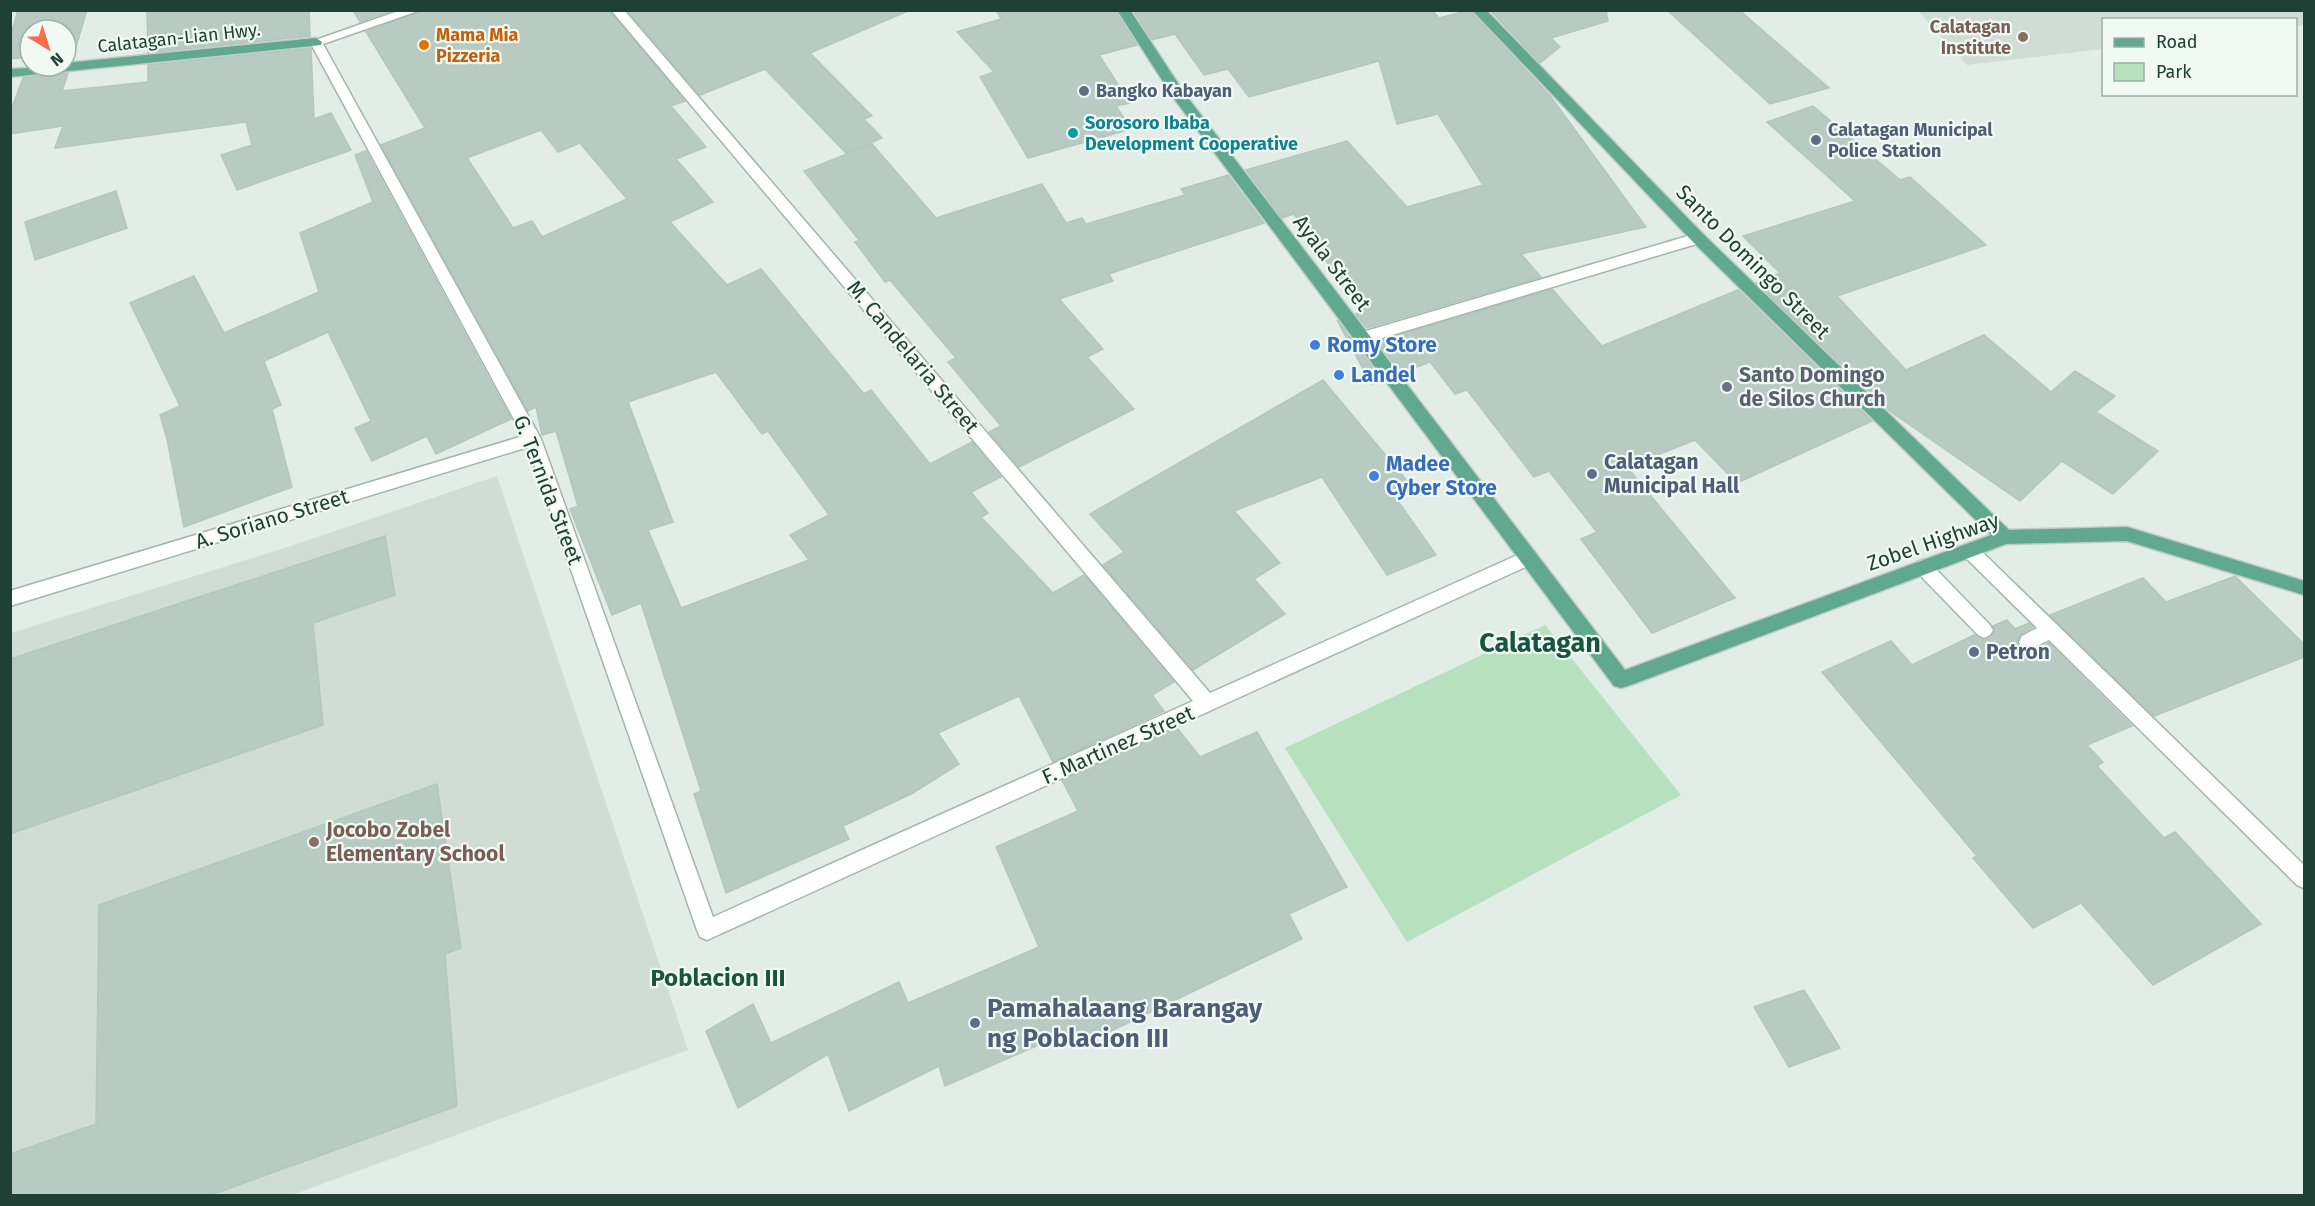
<svg xmlns="http://www.w3.org/2000/svg" width="2315" height="1206" viewBox="0 0 2315 1206" font-family="'Fira Sans',sans-serif">
<rect width="100%" height="100%" fill="#e1ede6"/>
<g fill="#cfddd5">
<polygon points="2304,10 2304,25 2296,26 2296,20 2104,20 2103,49 1967,65 1918,11"/>
<polygon points="497,476 688,1050 292,1195 11,1196 11,633 291,546"/>
</g>
<polygon fill="#b7e1be" points="1545,625 1681,795 1407,942 1285,748"/>
<g fill="#b8cbc2" stroke="#b2c8bd" stroke-width="1.5" fill-rule="evenodd">
<polygon points="18,10 87,10 72,60 66,61 66,30 30,30 30,57 10,59 10,38"/>
<polygon points="147,10 309,10 310,36 148,53"/>
<polygon points="353,10 393,10 360,22"/>
<path d="M423,10H609L685,101L671,106L706,147L676,159L713,202L670,222L727,285L761,269L864,394L871,390L930,464L972,442L1001,477L971,492L988,513L981,517L1053,593L1084,575L1174,682L1152,695L1164,711L1053,762L1019,696L938,733L959,764L913,793L843,826L849,839L726,893L694,794L701,791L641,603L612,615L570,509L578,506L556,431L542,435L536,407L528,411L381,145L425,128L366,32ZM541,130L558,152L580,143L627,199L542,237L532,221L513,228L467,158ZM716,372L762,434L768,431L829,515L790,535L809,560L681,608L648,530L673,522L628,402Z"/>
<polygon points="627,10 910,10 810,53 872,116 864,119 882,138 846,153 765,69 700,95"/>
<polygon points="996,10 1115,10 1137,45 1099,55 1130,103 1116,106 1131,129 1028,158 980,77 994,72 957,32 1001,19"/>
<polygon points="1133,10 1432,10 1439,18 1470,10 1551,97 1646,227 1521,254 1541,277 1367,328 1356,314 1361,312 1294,214 1282,218 1246,170 1347,141 1407,207 1483,185 1438,114 1397,124 1379,61 1249,97 1228,69 1204,75 1175,34 1152,40"/>
<polygon points="1490,10 1606,10 1608,21 1551,38 1560,47 1540,63"/>
<polygon points="1667,10 1739,10 1829,88 1770,104"/>
<polygon points="311,48 314,119 331,113 351,150 237,190 221,155 252,145 246,122 55,148 63,126 10,134 10,113 23,78 68,73 62,91 148,82 148,65"/>
<polygon points="1813,106 1900,180 1910,177 1986,245 1837,296 1906,370 1984,335 2051,392 2075,371 2115,396 2096,412 2158,451 2113,494 2062,461 2020,501 1891,412 1756,283 1780,273 1743,236 1855,201 1767,122"/>
<polygon points="872,144 936,218 1042,184 1066,223 1082,218 1086,224 1185,195 1181,189 1228,175 1264,223 1129,267 1109,274 1113,281 1059,299 1103,349 1087,357 1134,409 1019,467 989,432 1001,426 948,362 956,358 890,280 885,282 855,242 859,240 804,171"/>
<polygon points="366,151 511,419 436,454 427,436 372,461 355,428 371,421 328,332 264,361 281,405 272,409 292,487 184,527 167,439 160,415 180,406 130,303 194,276 224,333 319,292 300,233 373,202 355,155"/>
<polygon points="116,191 127,228 35,260 25,222"/>
<polygon points="1552,289 1602,346 1738,290 1872,421 1737,483 1695,440 1627,467 1735,598 1652,633 1581,539 1597,532 1549,471 1534,477 1467,390 1455,394 1430,362 1401,373 1377,342"/>
<polygon points="1337,320 1382,380 1371,384"/>
<polygon points="1323,380 1408,482 1390,490 1436,555 1387,575 1322,477 1234,511 1280,563 1254,579 1285,614 1193,670 1103,565 1124,552 1090,514"/>
<polygon points="385,536 395,595 313,623 323,725 10,834 10,659"/>
<polygon points="2235,576 2304,644 2304,657 2154,716 2050,615 2143,578 2166,602"/>
<polygon points="2007,620 2015,629 2029,623 2033,627 2020,635 2017,643 2021,650 2029,652 2049,643 2132,726 2087,745 2103,762 2097,766 2164,838 2175,832 2261,924 2153,985 2081,903 2033,928 1973,858 1977,856 1822,672 1891,641 1912,665 1974,635 1985,640 1995,631 1993,626"/>
<polygon points="1177,728 1200,757 1257,732 1347,887 1289,914 1302,939 1082,1045 1075,1029 945,1086 939,1066 849,1111 828,1054 738,1108 706,1031 753,1004 771,1043 899,982 908,1003 1039,947 996,847 1078,811 1062,780"/>
<polygon points="437,784 461,948 445,954 457,1106 208,1196 10,1196 10,1154 96,1124 99,905"/>
<polygon points="1804,990 1840,1048 1789,1067 1754,1007"/>
</g>
<g fill="none" stroke-linecap="round" stroke-linejoin="round">
<polyline stroke="#bacac2" stroke-width="17" stroke-dasharray="17 8" stroke-linecap="butt" points="1984,630 2007,652 2028,642"/>
<g stroke="#a3b6ad" stroke-width="3">
<g id="minor">
<polygon points="401,10 421,10 323,44 541,439 713,917 1193,701 611,10 624,10 1210,693 1522,553 1528,551 1534,553 1537,558 1534,563 707,940 700,937 697,930 528,447 10,606 10,591 523,436 310,42"/>
<polygon points="1698,233 1703,234 1705,238 1703,242 1362,344 1354,338 1356,334"/>
<polygon points="1970,544 1976,546 2304,865 2304,888 2297,885 2049,640 2028,650 2022,648 2019,642 2022,636 2037,628 1964,556 1961,551 1964,546"/>
<polygon points="1923,560 1929,562 1990,625 1993,630 1990,635 1984,638 1978,635 1917,572 1914,567 1917,562"/>
</g>
</g>
<g stroke="#c0cac6" stroke-width="3">
<g id="major">
<polygon points="1117,10 1130,10 1185,94 1625,670 1991,535 1693,242 1472,10 1486,10 1703,234 2009,530 2127,527 2304,581 2304,595 2127,541 2006,544 1628,686 1621,688 1614,686 1175,100"/>
<polygon points="316,38 322,42 321,45 10,77 10,69 66,66 66,63"/>
</g>
</g>
<use href="#minor" fill="#fff" fill-rule="evenodd"/>
<use href="#major" fill="#60a88f" fill-rule="evenodd"/>
</g>
<g fill="#8d6e63" stroke="#f1f9f5" stroke-width="2">
<circle cx="2023" cy="37" r="6"/>
<circle cx="314" cy="842" r="6"/>
</g>
<circle fill="#e8710a" stroke="#f1f9f5" stroke-width="2" cx="424" cy="45" r="6"/>
<g fill="#5c6f8a" stroke="#f1f9f5" stroke-width="2">
<circle cx="1084" cy="91" r="6"/>
<circle cx="1816" cy="140" r="6"/>
<circle cx="1592" cy="474" r="6"/>
<circle cx="1974" cy="652" r="6"/>
<circle cx="975" cy="1023" r="6"/>
</g>
<circle fill="#0f9aa8" stroke="#f1f9f5" stroke-width="2" cx="1073" cy="133" r="6"/>
<g fill="#3f7fe0" stroke="#f1f9f5" stroke-width="2">
<circle cx="1315" cy="345" r="6"/>
<circle cx="1339" cy="375" r="6"/>
<circle cx="1374" cy="476" r="6"/>
</g>
<circle fill="#6b7280" stroke="#f1f9f5" stroke-width="2" cx="1727" cy="387" r="6"/>
<g text-anchor="middle" dominant-baseline="central" stroke-width="4.5" stroke-linejoin="round" paint-order="stroke">
<g font-size="18" font-weight="bold" fill="#785e54" stroke="#f1f9f5" text-anchor="end">
<text x="2011" y="27">Calatagan<tspan x="2011" dy="21">Institute</tspan></text>
</g>
<g font-size="18" font-weight="bold" fill="#c56008" stroke="#f1f9f5" text-anchor="start">
<text x="436" y="35">Mama Mia<tspan x="436" dy="21">Pizzeria</tspan></text>
</g>
<g font-size="18" fill="#1f4034" stroke="#f1f9f5">
<text transform="translate(179 38) rotate(-6)">Calatagan-Lian Hwy.</text>
</g>
<g font-size="18" font-weight="bold" fill="#4e5e75" stroke="#f1f9f5" text-anchor="start">
<text x="1096" y="91">Bangko Kabayan</text>
<text x="1828" y="130">Calatagan Municipal<tspan x="1828" dy="21">Police Station</tspan></text>
</g>
<g font-size="18" font-weight="bold" fill="#0d838f" stroke="#f1f9f5" text-anchor="start">
<text x="1085" y="123">Sorosoro Ibaba<tspan x="1085" dy="21">Development Cooperative</tspan></text>
</g>
<g font-size="21" fill="#1f4034" stroke="#f1f9f5">
<text transform="translate(1753 262) rotate(45)">Santo Domingo Street</text>
<text transform="translate(1332 263) rotate(53)">Ayala Street</text>
<text transform="translate(913 357) rotate(50)">M. Candelaria Street</text>
<text transform="translate(548 490) rotate(69)">G. Ternida Street</text>
<text transform="translate(272 519) rotate(-17)">A. Soriano Street</text>
<text transform="translate(1933 542) rotate(-19)">Zobel Highway</text>
<text transform="translate(1118 745) rotate(-24)">F. Martinez Street</text>
</g>
<g font-size="21" font-weight="bold" fill="#366cbe" stroke="#f1f9f5" text-anchor="start">
<text x="1327" y="345">Romy Store</text>
<text x="1351" y="375">Landel</text>
<text x="1386" y="464">Madee<tspan x="1386" dy="24">Cyber Store</tspan></text>
</g>
<g font-size="21" font-weight="bold" fill="#5b616d" stroke="#f1f9f5" text-anchor="start">
<text x="1739" y="375">Santo Domingo<tspan x="1739" dy="24">de Silos Church</tspan></text>
</g>
<g font-size="21" font-weight="bold" fill="#4e5e75" stroke="#f1f9f5" text-anchor="start">
<text x="1604" y="462">Calatagan<tspan x="1604" dy="24">Municipal Hall</tspan></text>
<text x="1986" y="652">Petron</text>
</g>
<g font-size="21" font-weight="bold" fill="#785e54" stroke="#f1f9f5" text-anchor="start">
<text x="326" y="830">Jocobo Zobel<tspan x="326" dy="24">Elementary School</tspan></text>
</g>
<g font-size="24" font-weight="bold" fill="#185440" stroke="#f1f9f5">
<text x="718" y="978">Poblacion III</text>
</g>
<g font-size="26" font-weight="bold" fill="#4e5e75" stroke="#f1f9f5" text-anchor="start">
<text x="987" y="1008">Pamahalaang Barangay<tspan x="987" dy="30">ng Poblacion III</tspan></text>
</g>
<g font-size="27" font-weight="bold" fill="#185440" stroke="#f1f9f5">
<text x="1540" y="643">Calatagan</text>
</g>
</g>
<rect width="2315" height="1206" fill="none" stroke="#1f4034" stroke-width="24"/>
<rect x="2102" y="18" width="195" height="78" fill="#f1f9f5" stroke="#9dafa8" stroke-width="1.5"/>
<rect x="2114" y="38" width="30" height="9" fill="#60a88f" stroke="#9dafa8" stroke-width="1.5"/>
<text x="2156" y="48" font-size="18" fill="#1f4034">Road</text>
<rect x="2114" y="63" width="30" height="18" fill="#b7e1be" stroke="#9dafa8" stroke-width="1.5"/>
<text x="2156" y="78" font-size="18" fill="#1f4034">Park</text>
<g transform="translate(48 48) rotate(142)"><circle r="28" fill="#f1f9f5" stroke="#9dafa8" stroke-width="1.5"/>
<path d="M0-4.5L10 22L0 15L-10 22Z" fill="#ff694d"/>
<text y="-9" font-size="16" font-weight="bold" text-anchor="middle" fill="#1f4034">N</text>
</g>
</svg>
